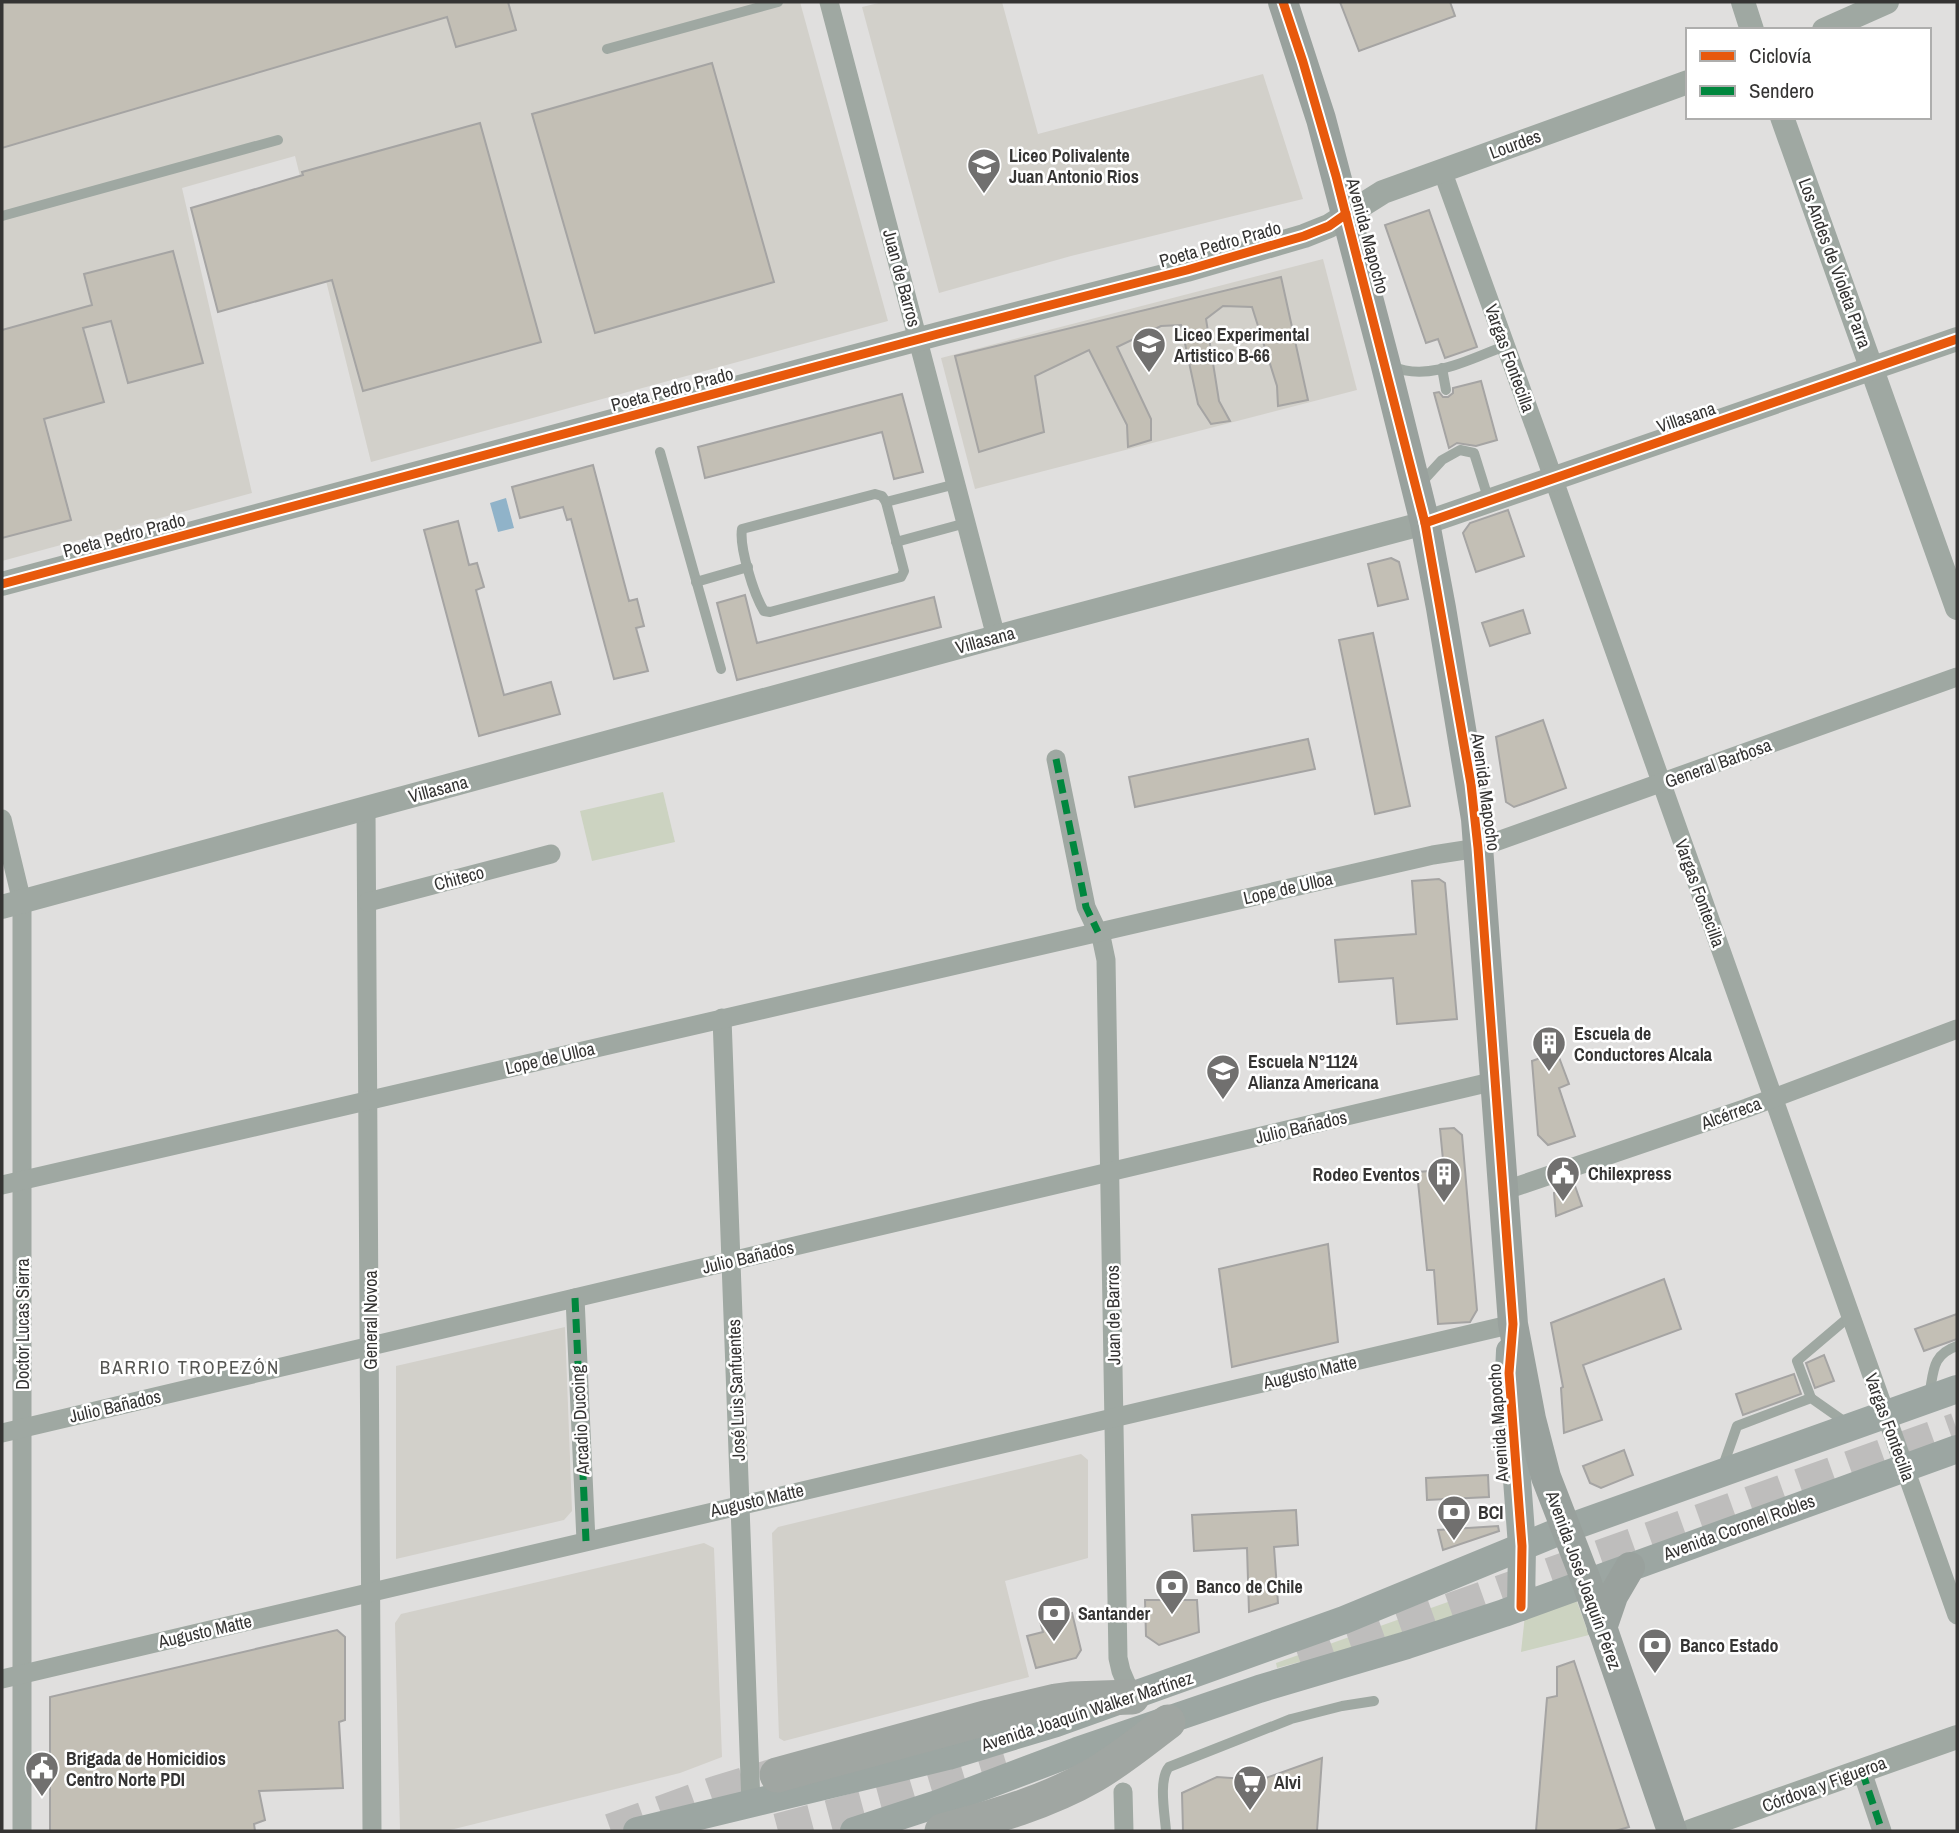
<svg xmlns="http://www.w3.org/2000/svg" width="1959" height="1833" viewBox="0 0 1959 1833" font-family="'Archivo Narrow',sans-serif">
<rect width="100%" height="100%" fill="#e0dfde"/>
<g fill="#d2d0ca">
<polygon points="2,2 800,2 888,321 371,462 295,156 182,188 252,493 2,561"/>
<polygon points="883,2 1002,2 1038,134 1263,74 1303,199 1071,256 939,293 862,7"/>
<polygon points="1323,259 1357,390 975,489 941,358"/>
<polygon points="565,1327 572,1511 564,1520 396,1559 396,1366"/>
<polygon points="1081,1454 1088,1460 1088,1558 1005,1581 1029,1677 784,1741 779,1738 772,1533 778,1527"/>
<polygon points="704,1543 714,1548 722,1757 680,1773 446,1831 400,1831 395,1623 401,1614"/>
</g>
<g fill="#ccd3c1">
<polygon points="663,792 675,842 592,861 580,811"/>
<polygon points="1462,1597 1468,1612 1337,1652 1277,1668 1276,1663"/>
<polygon points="1576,1599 1589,1635 1521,1652 1525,1615"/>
</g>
<polygon fill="#90b3c9" points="506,498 514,528 498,532 490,503"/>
<g fill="#c3bfb5" stroke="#a5a4a3" stroke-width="2">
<polygon points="2,2 508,2 516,30 456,47 447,17 2,148"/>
<polygon points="1340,2 1450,2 1455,16 1359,51"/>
<polygon points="712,63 774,282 595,333 532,114"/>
<polygon points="480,123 541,342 363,391 332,280 218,312 191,208 303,175 302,172"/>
<polygon points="1429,210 1477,347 1445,358 1438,339 1426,343 1385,225"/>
<polygon points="173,251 203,363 128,383 111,321 83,328 104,402 44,419 71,520 2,538 2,330 92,305 84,274"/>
<polygon points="1281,277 1308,400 1278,406 1277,386 1252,307 1223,306 1206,319 1219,401 1230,421 1211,424 1198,404 1181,325 1161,326 1117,347 1151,419 1151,440 1128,447 1127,425 1089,350 1035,376 1044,432 979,452 955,356"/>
<polygon points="1481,381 1497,440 1476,446 1457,443 1449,448 1434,393 1439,392 1443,397 1448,397 1453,393 1453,388"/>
<polygon points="902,394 923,472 894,479 882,432 705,478 698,447"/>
<polygon points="593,465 629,601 637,599 644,626 636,628 648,671 614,679 571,519 567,520 563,507 520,518 512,487"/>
<polygon points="1508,510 1524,556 1476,572 1463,533 1470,523"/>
<polygon points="458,521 469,565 477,563 484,587 476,590 504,695 551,682 560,714 479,736 424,530"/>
<polygon points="1391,558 1399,562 1408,599 1378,606 1368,564"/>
<polygon points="745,595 757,643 934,597 941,627 737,680 717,603"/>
<polygon points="1523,610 1530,633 1490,646 1482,623"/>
<polygon points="1373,633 1410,806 1375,814 1339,640"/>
<polygon points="1543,720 1566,788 1514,807 1506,802 1496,737"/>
<polygon points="1308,739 1315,769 1135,807 1129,777"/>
<polygon points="1439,879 1445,883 1457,1019 1397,1024 1393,978 1339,982 1335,940 1416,934 1412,881"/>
<polygon points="1557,1052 1569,1084 1559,1088 1575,1136 1548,1145 1538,1135 1532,1061"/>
<polygon points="1454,1128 1462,1135 1477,1310 1470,1322 1438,1324 1434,1270 1427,1270 1417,1172 1444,1170 1440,1129"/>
<polygon points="1575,1186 1582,1206 1556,1216 1554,1193"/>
<polygon points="1328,1244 1338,1342 1232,1367 1219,1269"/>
<polygon points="1664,1279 1681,1329 1583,1365 1602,1420 1564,1433 1561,1388 1563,1387 1551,1323"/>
<polygon points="1957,1314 1957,1339 1924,1351 1915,1329"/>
<polygon points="1824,1355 1834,1381 1815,1388 1806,1363"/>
<polygon points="1794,1374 1801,1394 1743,1415 1736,1394"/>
<polygon points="1624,1450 1633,1475 1601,1488 1590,1483 1583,1466"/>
<polygon points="1488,1475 1489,1497 1427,1500 1426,1478"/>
<polygon points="1296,1510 1298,1545 1274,1547 1278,1603 1249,1612 1247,1548 1194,1551 1192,1515"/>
<polygon points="1498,1526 1499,1531 1443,1550 1438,1530"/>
<polygon points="1145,1600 1197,1600 1199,1632 1159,1645 1146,1636"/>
<polygon points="1072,1613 1081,1650 1076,1658 1036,1668 1027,1636 1043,1632 1040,1621"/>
<polygon points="337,1630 345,1637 345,1720 339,1722 343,1788 259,1791 265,1820 254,1824 255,1831 50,1831 50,1697"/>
<polygon points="1574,1661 1629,1827 1615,1831 1536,1831 1547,1698 1557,1696 1557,1667"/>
<polygon points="1322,1758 1317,1831 1183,1831 1182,1793 1217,1777 1260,1780"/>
</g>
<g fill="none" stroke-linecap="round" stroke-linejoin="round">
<g stroke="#bebdbc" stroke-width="35" stroke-dasharray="35 18" stroke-linecap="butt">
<polyline points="1301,1664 1957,1430"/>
<polyline points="611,1831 717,1793 777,1775"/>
<polyline points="778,1831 887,1802 1007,1766"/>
</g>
<g stroke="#9fa8a2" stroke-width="10">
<polyline points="607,49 778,2"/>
<polyline points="2,216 278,140"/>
<path d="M1392,366C1428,383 1472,358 1505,346"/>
<polyline points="1442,368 1446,390"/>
<polyline points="660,452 721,669"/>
<polyline points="1420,484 1442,460 1460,450 1474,453 1489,501"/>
<path d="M875,494L882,496L886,502L904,571L901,577L770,612L764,611C754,595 739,547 742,529Z"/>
<polyline points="886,502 956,484"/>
<polyline points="896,542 966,523"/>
<polyline points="696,582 748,567"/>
<path d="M1929,1396C1934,1372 1931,1355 1957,1346"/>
<polyline points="1811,1398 1797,1361 1850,1316"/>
<polyline points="1723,1466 1737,1426 1811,1398 1848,1424"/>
<path d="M1166,1831C1165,1815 1158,1780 1169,1767L1291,1719L1342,1706L1374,1701"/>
</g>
<g stroke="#9fa8a2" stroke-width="19">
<polyline points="829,2 996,637"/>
<polyline points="1442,170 1545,455 1957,1615"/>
<polyline points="1056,759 1086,907 1102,941 1106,960 1118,1658 1121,1671 1132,1697"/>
<polyline points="366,809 372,1831"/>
<polyline points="2,819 22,902 22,1831"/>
<polyline points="368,902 551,854"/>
<polyline points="722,1018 751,1804"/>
<polyline points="2,1185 1433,855 1478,848 1957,677"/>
<polyline points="1503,1191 1747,1108 1957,1029"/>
<polyline points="575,1298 586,1541"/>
<polyline points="2,1433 1495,1081"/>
<polyline points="2,1679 1513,1324"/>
<polyline points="1862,1771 1882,1831"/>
<polyline points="1123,1792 1124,1831"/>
</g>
<g stroke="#9fa8a2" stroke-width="24">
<polyline points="1743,2 1752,30"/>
<polyline points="1824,30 1887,2"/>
<polyline points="1782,117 1957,608"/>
<polyline points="2,584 938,334 1187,270 1304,236 1329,226 1383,192 1688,82"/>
<polyline points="2,907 996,637 1425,523 1957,339"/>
<polyline points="1691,1831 1957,1737"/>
</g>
<g stroke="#9ca6a2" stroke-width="28">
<polyline points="1510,1351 1509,1373 1522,1546 1521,1607"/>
<polyline points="637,1831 948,1756 1056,1723 1344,1620 1565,1529 1957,1389"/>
<polyline points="854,1831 937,1804 1077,1751 1259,1689 1407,1645 1504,1613 1957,1449"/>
</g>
<g stroke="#99a19d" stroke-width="30">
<polyline points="1283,2 1321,119 1385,362 1425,523 1441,608 1476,819 1513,1324 1531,1419 1546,1477 1587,1583 1672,1831"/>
<polyline points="1602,1628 1613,1596 1630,1567"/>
</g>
<g stroke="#a0a6a2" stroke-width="35">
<polyline points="777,1775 989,1717 1056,1701 1071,1699 1132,1697"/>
<path d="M942,1831C994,1817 1047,1802 1094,1775C1120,1760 1144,1740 1168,1722"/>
</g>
<g stroke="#00873e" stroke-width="7" stroke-dasharray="14 7" stroke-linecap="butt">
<polyline points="1056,759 1086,907 1098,932"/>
<polyline points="575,1298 586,1541"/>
<polyline points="1862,1771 1882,1831"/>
</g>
<g stroke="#fff" stroke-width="13">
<g id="cycleway">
<polyline points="1283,2 1303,62 1336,176 1425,523 1471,784 1478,848 1513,1324 1509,1373 1522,1546 1521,1607"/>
<polyline points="1425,523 1957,339"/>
<polyline points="2,584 938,334 1187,270 1304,236 1329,226 1346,214"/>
</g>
</g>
<use href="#cycleway" stroke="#e8590c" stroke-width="9"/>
</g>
<defs>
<g id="school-pin" transform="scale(1.75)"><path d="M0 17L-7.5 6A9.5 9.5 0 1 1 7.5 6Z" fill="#71706f" stroke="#fff"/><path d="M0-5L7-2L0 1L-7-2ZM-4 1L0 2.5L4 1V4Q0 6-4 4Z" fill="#fff"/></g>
<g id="building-pin" transform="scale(1.75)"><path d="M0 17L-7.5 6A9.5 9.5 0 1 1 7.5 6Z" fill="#71706f" stroke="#fff"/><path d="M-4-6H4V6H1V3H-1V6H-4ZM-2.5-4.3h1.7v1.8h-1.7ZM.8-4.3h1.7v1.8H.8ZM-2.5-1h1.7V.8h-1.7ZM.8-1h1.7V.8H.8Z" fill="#fff"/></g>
<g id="civic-pin" transform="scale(1.75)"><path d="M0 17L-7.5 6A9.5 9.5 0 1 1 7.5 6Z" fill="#71706f" stroke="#fff"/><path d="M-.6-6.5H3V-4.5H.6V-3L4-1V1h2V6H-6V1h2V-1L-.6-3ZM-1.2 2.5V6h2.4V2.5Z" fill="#fff"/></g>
<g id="bank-pin" transform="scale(1.75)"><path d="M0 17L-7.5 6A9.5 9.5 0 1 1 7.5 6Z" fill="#71706f" stroke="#fff"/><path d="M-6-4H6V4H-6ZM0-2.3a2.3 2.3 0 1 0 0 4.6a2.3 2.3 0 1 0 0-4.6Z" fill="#fff"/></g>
<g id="supermarket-pin" transform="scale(1.75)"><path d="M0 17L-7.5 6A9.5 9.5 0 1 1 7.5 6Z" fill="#71706f" stroke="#fff"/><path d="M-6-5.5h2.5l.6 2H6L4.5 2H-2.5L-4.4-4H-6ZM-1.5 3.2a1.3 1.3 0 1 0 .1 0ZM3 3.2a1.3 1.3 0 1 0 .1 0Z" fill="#fff"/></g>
</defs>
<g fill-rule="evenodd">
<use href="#school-pin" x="984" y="165"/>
<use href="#school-pin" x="1149" y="344"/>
<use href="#building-pin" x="1549" y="1043"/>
<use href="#school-pin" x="1223" y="1071"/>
<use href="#civic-pin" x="1563" y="1173"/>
<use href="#building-pin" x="1444" y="1174"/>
<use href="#bank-pin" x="1454" y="1512"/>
<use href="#bank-pin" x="1172" y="1586"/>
<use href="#bank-pin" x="1054" y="1613"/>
<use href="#bank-pin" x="1655" y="1645"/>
<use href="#civic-pin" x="42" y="1768"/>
<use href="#supermarket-pin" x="1250" y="1782"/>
</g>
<g text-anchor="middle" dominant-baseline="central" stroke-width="5" stroke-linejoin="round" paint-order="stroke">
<g font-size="18" fill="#353433" stroke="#fff">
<text transform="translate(1515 144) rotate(-20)">Lourdes</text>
<text transform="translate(1368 236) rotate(75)">Avenida Mapocho</text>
<text transform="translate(1220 244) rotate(-16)">Poeta Pedro Prado</text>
<text transform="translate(1835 263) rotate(70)">Los Andes de Violeta Parra</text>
<text transform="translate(902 278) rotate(75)">Juan de Barros</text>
<text transform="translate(1510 358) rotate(70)">Vargas Fontecilla</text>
<text transform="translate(672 389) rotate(-15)">Poeta Pedro Prado</text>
<text transform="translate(1686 417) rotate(-19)">Villasana</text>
<text transform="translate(124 535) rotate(-15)">Poeta Pedro Prado</text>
<text transform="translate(985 640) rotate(-15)">Villasana</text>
<text transform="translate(1718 763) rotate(-20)">General Barbosa</text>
<text transform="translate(438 789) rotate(-15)">Villasana</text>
<text transform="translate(1486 792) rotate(82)">Avenida Mapocho</text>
<text transform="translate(459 878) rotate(-15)">Chiteco</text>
<text transform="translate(1288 888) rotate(-13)">Lope de Ulloa</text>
<text transform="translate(1700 893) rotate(70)">Vargas Fontecilla</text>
<text transform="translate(550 1058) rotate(-13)">Lope de Ulloa</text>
<text transform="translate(1731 1113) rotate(-20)">Alcérreca</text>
<text transform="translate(1301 1127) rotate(-13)">Julio Bañados</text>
<text transform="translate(748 1257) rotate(-13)">Julio Bañados</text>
<text transform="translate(1113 1315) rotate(-91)">Juan de Barros</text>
<text transform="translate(370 1320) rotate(-90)">General Novoa</text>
<text transform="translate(22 1324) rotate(-90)">Doctor Lucas Sierra</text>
<text transform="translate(1310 1372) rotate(-13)">Augusto Matte</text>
<text transform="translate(736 1390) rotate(-92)">José Luis Sanfuentes</text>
<text transform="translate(115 1406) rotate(-13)">Julio Bañados</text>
<text transform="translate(580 1420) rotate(-93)">Arcadio Ducoing</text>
<text transform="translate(1498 1423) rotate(-94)">Avenida Mapocho</text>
<text transform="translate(1890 1427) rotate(70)">Vargas Fontecilla</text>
<text transform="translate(757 1500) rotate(-13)">Augusto Matte</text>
<text transform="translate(1739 1527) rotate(-20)">Avenida Coronel Robles</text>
<text transform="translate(1584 1580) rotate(70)">Avenida José Joaquín Pérez</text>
<text transform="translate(205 1631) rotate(-13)">Augusto Matte</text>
<text transform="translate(1087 1711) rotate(-18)">Avenida Joaquín Walker Martínez</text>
<text transform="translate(1824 1784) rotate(-20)">Córdova y Figueroa</text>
</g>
<g font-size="18" font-weight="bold" fill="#353433" stroke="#fff" text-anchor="start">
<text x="1009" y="155">Liceo Polivalente<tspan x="1009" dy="21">Juan Antonio Rios</tspan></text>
<text x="1174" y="334">Liceo Experimental<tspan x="1174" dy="21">Artistico B-66</tspan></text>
<text x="1574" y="1033">Escuela de<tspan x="1574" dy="21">Conductores Alcala</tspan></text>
<text x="1248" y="1061">Escuela N°1124<tspan x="1248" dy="21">Alianza Americana</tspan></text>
<text x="1588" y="1173">Chilexpress</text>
<text x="1420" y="1174" text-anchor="end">Rodeo Eventos</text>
<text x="1478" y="1512">BCI</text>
<text x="1196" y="1586">Banco de Chile</text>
<text x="1078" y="1613">Santander</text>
<text x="1680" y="1645">Banco Estado</text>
<text x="66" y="1758">Brigada de Homicidios<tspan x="66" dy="21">Centro Norte PDI</tspan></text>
<text x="1274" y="1782">Alvi</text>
</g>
<g font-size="19" letter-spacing="2" fill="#555552" stroke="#fff">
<text x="190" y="1367">BARRIO TROPEZÓN</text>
</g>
</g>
<rect width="1959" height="1833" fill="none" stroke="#353433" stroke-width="7"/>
<rect x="1686" y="28" width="245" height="91" fill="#ffffff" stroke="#aeaead" stroke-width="2"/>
<rect x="1700" y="51" width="35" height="10" fill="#e8590c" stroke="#aeaead" stroke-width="2"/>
<text x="1749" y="63" font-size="21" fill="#353433">Ciclovía</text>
<rect x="1700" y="86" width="35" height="10" fill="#00873e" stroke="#aeaead" stroke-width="2"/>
<text x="1749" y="98" font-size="21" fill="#353433">Sendero</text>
</svg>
